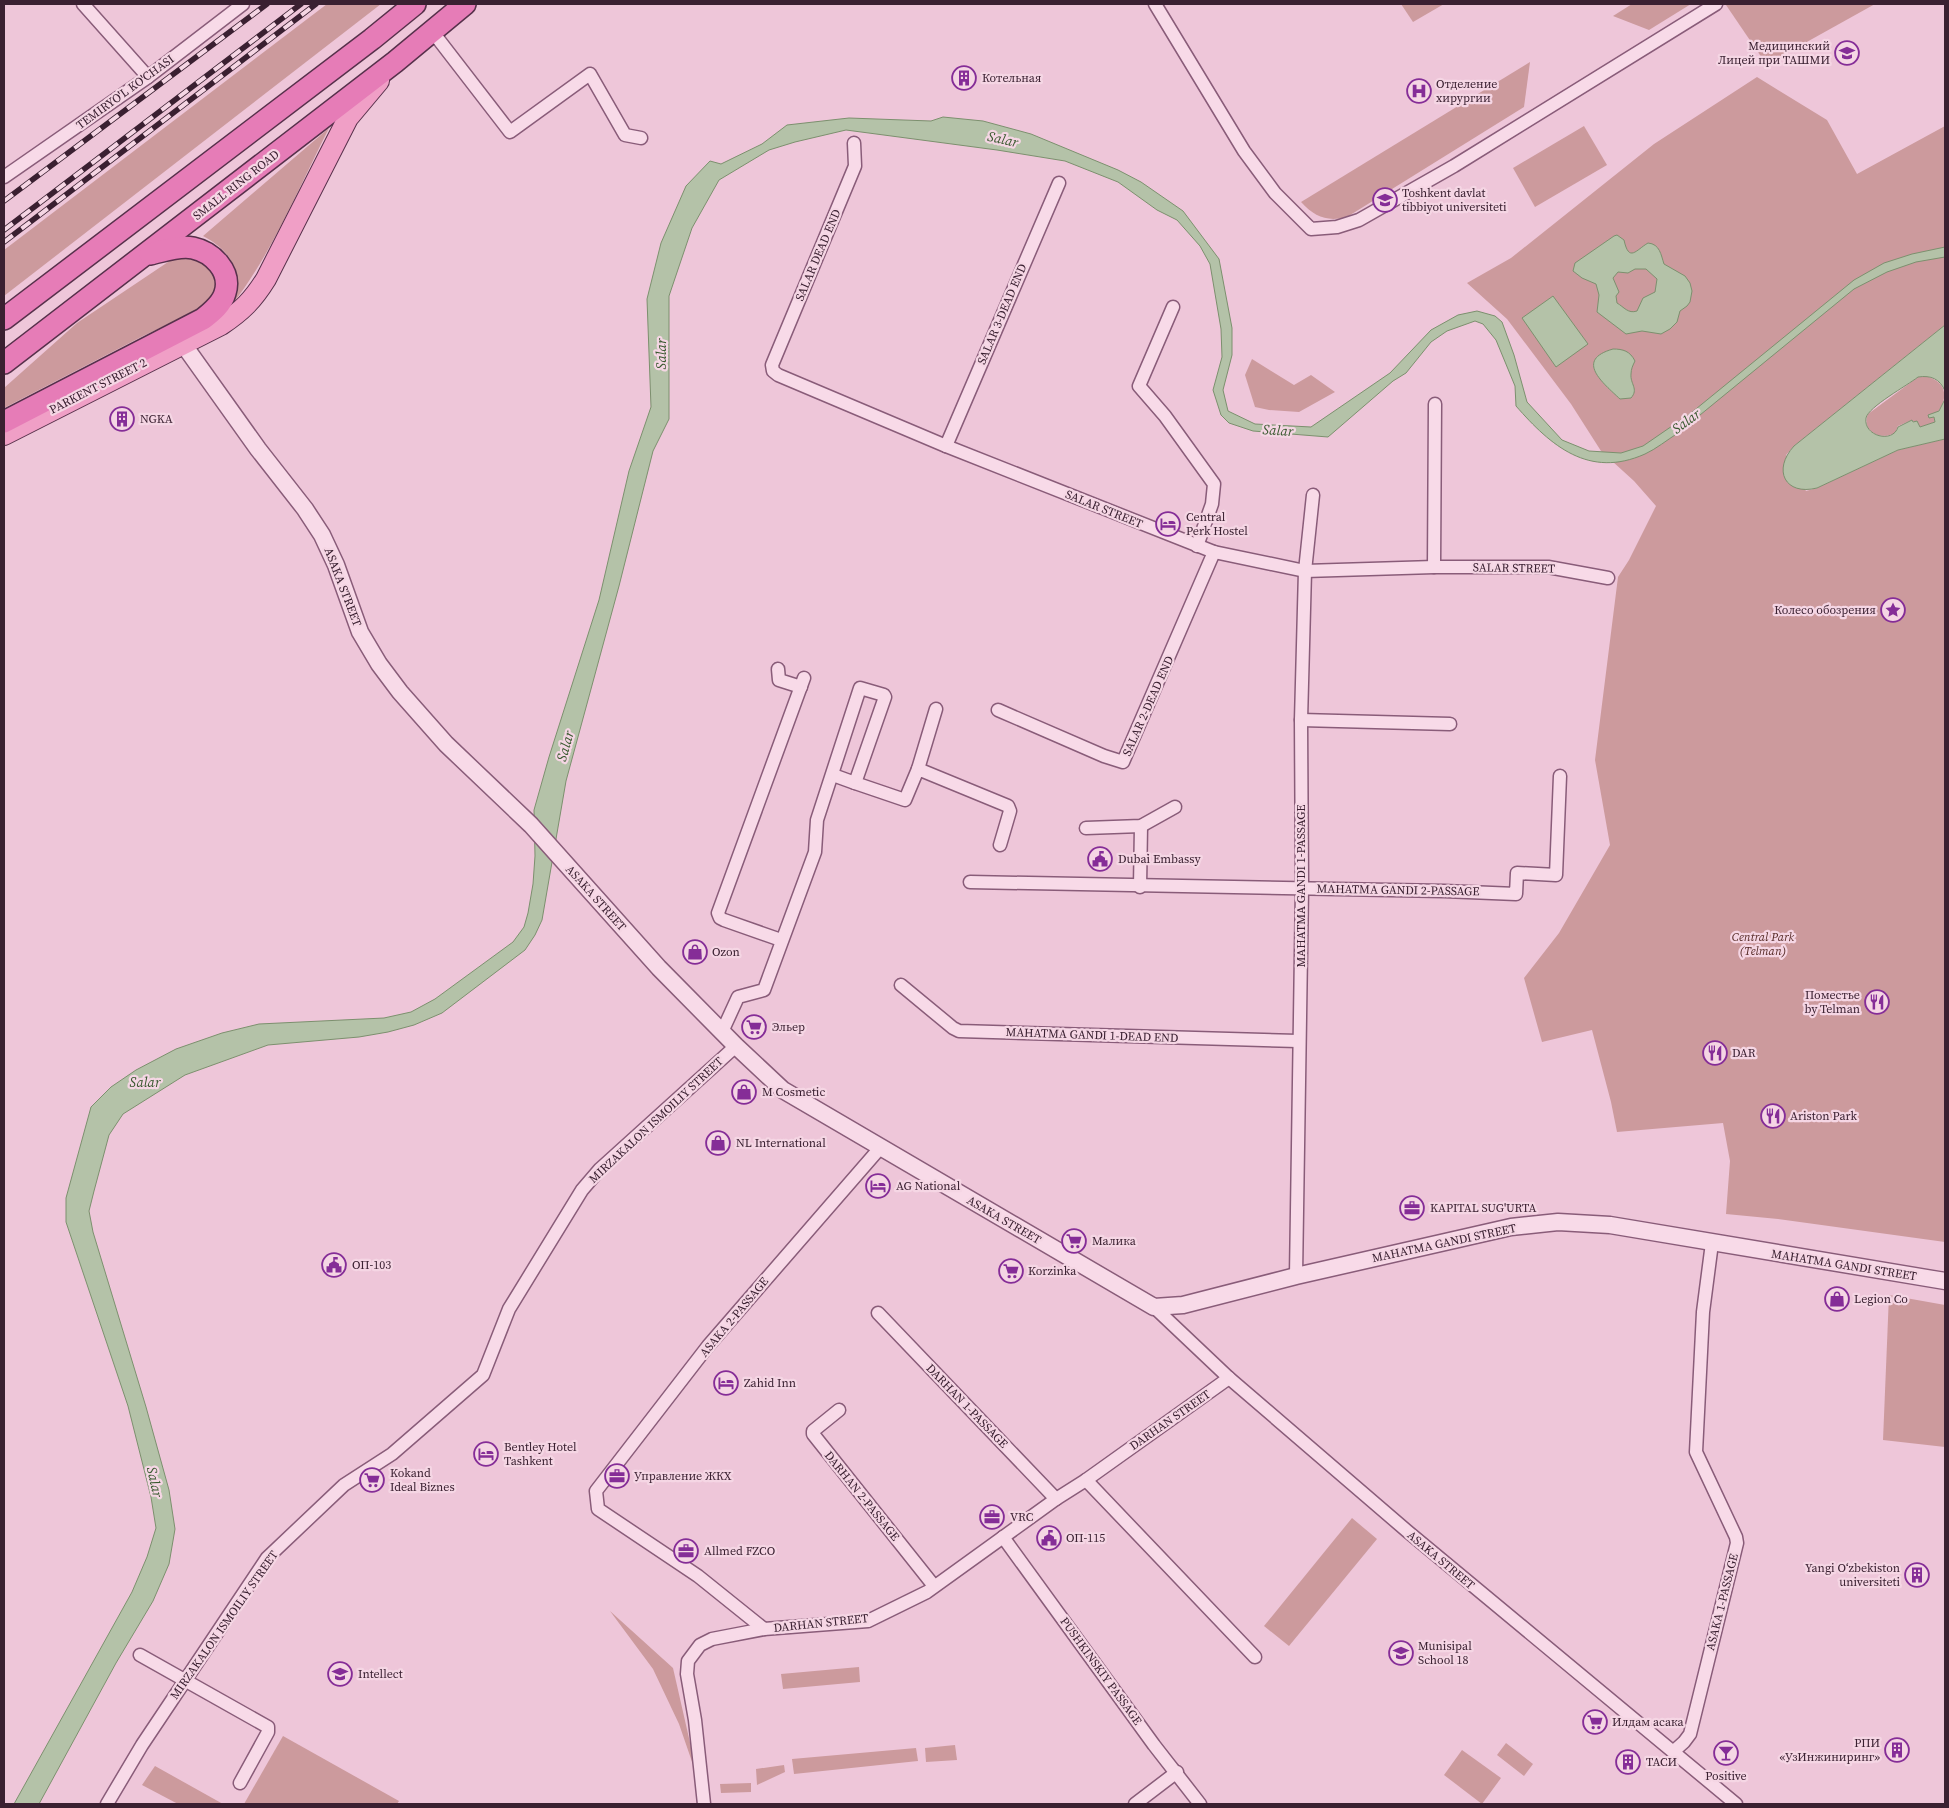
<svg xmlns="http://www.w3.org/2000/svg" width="1949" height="1808" viewBox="0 0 1949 1808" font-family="'Source Serif 4',serif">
<rect width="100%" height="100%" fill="#eec6d9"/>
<g fill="#cc9a9d">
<polygon points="327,4 381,4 4,296 4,250"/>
<polygon points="1401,4 1444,4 1413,22"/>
<polygon points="1632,4 1691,4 1649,30 1613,16"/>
<polygon points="1728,4 1875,4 1771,62 1762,58 1726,5"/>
<path d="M1530,62L1524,107L1347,217C1327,222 1315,217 1301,202Z"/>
<polygon points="1757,77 1827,120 1857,174 1945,126 1945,325 1794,446 1786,455 1806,491 1817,488 1898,450 1945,439 1945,1242 1778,1219 1726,1214 1730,1161 1723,1123 1617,1132 1611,1102 1592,1030 1542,1042 1524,978 1559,933 1610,845 1595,760 1618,577 1629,560 1656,506 1634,481 1601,451 1571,404 1507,319 1467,283 1511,258 1654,144"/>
<polygon points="1584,126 1607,165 1535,207 1513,168"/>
<path d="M329,128C299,187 272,254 231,306C233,300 236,293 237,287C239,262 222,246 203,236Z"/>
<polygon points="192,252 215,271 216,291 212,300 198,310 143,336 4,408 4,388 77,323 174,258"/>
<polygon points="1252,359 1294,385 1311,375 1335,392 1299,412 1269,410 1255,407 1245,375"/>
<path d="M1925,376C1949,382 1949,400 1934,417L1935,422L1920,427L1912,420L1898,426L1895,433C1880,441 1861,431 1868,414L1918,377Z"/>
<polygon points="1889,1295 1945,1305 1945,1447 1883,1440"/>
<polygon points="1352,1518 1377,1539 1289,1646 1264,1626"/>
<polygon points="610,1611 673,1668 699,1782 679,1724 653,1669"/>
<polygon points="859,1667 860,1682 783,1689 781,1674"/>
<polygon points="283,1736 399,1801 397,1804 244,1804"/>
<polygon points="1506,1743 1533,1764 1524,1776 1497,1755"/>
<polygon points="955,1745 957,1760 926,1762 925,1748"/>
<polygon points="916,1748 918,1761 794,1774 792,1759"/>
<polygon points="1462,1750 1501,1778 1482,1804 1444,1775"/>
<polygon points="784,1765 785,1772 757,1785 756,1769"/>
<polygon points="155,1766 223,1804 178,1804 142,1785"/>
<polygon points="751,1783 751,1792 721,1793 720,1784"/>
</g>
<g fill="#b4c2a8" stroke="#7c906e" fill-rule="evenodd">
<path d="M943,117L983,121L1031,134L1118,170L1141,182L1183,211L1219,259L1232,328V355L1223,390L1228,411L1255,424L1311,427L1390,373L1431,330L1458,315L1477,311L1495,316L1502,322L1514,355L1527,402L1562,440L1589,451L1621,453L1643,446L1691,413L1854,280L1884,263L1912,254L1945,247V257L1916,262L1887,272L1854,289L1678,433C1667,440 1656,449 1645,454C1589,479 1551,446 1516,406L1515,386L1496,340L1483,324L1475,321L1447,331L1431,342L1406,373L1393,381L1328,437L1253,431L1229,423L1221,415L1213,390L1222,357L1221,329L1210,264L1200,246L1177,220L1157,210L1118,182L1065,161L997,150L846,130L795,142L769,150L719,180L692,228L669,296V419L653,451L619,586L566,781L542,920L535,935L525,950L442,1013L414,1025L388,1032L359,1037L268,1045L185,1075L123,1114L109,1135L94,1191L89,1211L93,1232L146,1407L169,1490L175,1529L169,1564L153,1601L116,1663L39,1804H14L132,1592L147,1557L156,1528L151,1497L128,1406L66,1222V1198L91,1107L111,1087L136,1070L176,1049L222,1033L259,1024L384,1018L411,1012L435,999L513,942L524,927L528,913L533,884L535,856L534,810L549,757L599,600L629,471L651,407L647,299L661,243L686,186L710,161L721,164L762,144L787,125L849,118L931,121Z"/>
<path d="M1617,235L1624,240C1629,263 1636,250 1648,243C1660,244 1661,255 1664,264L1685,276L1690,283L1692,291L1690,302L1687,306L1680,311L1677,322L1670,329L1661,334L1642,331L1626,334L1597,312L1599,295L1596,284L1582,278L1573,271L1575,263L1614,236ZM1635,269H1646L1657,279L1655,292L1643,298L1637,311C1628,314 1624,307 1617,303L1616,296L1619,292L1613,278L1618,272L1628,273Z"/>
<polygon points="1553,296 1588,344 1556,367 1522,318"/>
<path d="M1945,325V391C1940,379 1931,375 1918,377C1908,385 1868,407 1866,418C1863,436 1893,444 1898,427L1912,420L1913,422L1917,421L1920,427L1935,422L1934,417L1929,418L1928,415L1939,411L1945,399V439L1898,450L1817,488C1785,496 1772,470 1794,446Z"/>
<path d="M1613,349C1623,349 1630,351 1635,361C1633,365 1631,369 1631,374C1630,384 1639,389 1631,398L1620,399C1603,383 1574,360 1613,349Z"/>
</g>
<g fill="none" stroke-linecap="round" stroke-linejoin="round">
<g stroke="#895c79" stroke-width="15">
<g id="minor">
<polyline points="83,4 148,77"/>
<polyline points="1155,4 1244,151 1275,193 1311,229 1337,227 1359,220 1454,166 1716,4"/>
<polyline points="432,31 510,132 590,74 625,135 641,138"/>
<polyline points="854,143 855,166 772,365 773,371 778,375 946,446 1214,552 1305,571 1434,567 1548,567 1608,578"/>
<polyline points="4,177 148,77 243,4"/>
<polyline points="1173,307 1139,386 1165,416 1214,484 1212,504 1197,546"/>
<polyline points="946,446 1059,183"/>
<polyline points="1434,567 1435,404"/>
<polyline points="778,669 779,680 801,687"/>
<polyline points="998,710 1104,756 1123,762 1214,552"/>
<polyline points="1301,720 1450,724"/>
<polyline points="918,769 936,709"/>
<polyline points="833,775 855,783"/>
<polyline points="1086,828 1141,826 1175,807"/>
<polyline points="970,882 1444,891 1516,894 1517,873 1556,875 1560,776"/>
<polyline points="1140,887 1141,826"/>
<polyline points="781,940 724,920 720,918 718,913 804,678"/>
<polyline points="901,985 953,1028 959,1031 1298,1041"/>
<polyline points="722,1032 738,997 764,990 815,852 817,820 860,688 884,695 885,697 855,783 905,800 918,769 1008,806 1010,811 1000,845"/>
<polyline points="1296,1276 1302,888 1301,720 1305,571 1313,495"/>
<polyline points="1154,1307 1229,1378 1407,1531 1736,1804"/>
<polyline points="878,1313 1056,1499"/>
<polyline points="839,1410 813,1431 813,1434 934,1586"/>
<polyline points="1086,1480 1255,1657"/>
<polyline points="1003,1537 1154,1745 1200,1804"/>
<polyline points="764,1629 698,1576 598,1509 596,1491 708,1346 880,1148"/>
<polyline points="140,1655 268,1727 268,1732 240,1783"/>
<polyline points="1674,1751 1684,1742 1690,1734 1737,1543 1736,1537 1696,1452 1703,1312 1712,1243"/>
<polyline points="107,1804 142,1745 267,1558 344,1485 392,1454 483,1375 509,1309 582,1190 600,1169 736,1046"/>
<polyline points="704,1804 695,1720 687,1674 688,1661 700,1645 712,1639 764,1629 868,1621 927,1592 1056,1499 1086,1480 1229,1378"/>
<polyline points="1135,1804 1177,1772"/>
</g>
</g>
<g stroke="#895c79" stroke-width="19">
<polyline id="tertiary" points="176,334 258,449 305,509 322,535 336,565 360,632 379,664 400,692 446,744 531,825 659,968 736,1046 783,1090 1154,1307 1183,1305 1296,1276 1511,1227 1558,1222 1610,1225 1945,1281"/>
</g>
<g stroke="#57304b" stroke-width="22">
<path id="primary" d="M4,435L221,325C242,311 253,300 266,279L348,118L379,81"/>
</g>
<g stroke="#57304b" stroke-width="24">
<g id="trunk">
<polyline points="4,319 372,39 415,4"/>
<polyline points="4,363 395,62 465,4"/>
<path d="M4,422L203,319C212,312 222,304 225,293C232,271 212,252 193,248C179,245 164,251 150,254"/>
</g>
</g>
<use href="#minor" stroke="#f8dae8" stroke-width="12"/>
<use href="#tertiary" stroke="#f8dae8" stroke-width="16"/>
<use href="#primary" stroke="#f09fc6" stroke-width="20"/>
<use href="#trunk" stroke="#e67cb7" stroke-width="21"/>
<g stroke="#3a2031" stroke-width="5.5">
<g id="rail">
<polyline points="4,201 267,4"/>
<polyline points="4,230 301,4"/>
<polyline points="4,242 316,4"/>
</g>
</g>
<use href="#rail" stroke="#f5d6e4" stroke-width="4" stroke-dasharray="11" stroke-linecap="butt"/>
</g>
<defs>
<g id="university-ring" transform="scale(1.25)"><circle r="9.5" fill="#f5d6e4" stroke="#852d97" stroke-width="1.5"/><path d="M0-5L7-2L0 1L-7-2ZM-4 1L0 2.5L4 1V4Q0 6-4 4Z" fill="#852d97"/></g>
<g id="building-ring" transform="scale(1.25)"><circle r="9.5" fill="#f5d6e4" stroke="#852d97" stroke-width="1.5"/><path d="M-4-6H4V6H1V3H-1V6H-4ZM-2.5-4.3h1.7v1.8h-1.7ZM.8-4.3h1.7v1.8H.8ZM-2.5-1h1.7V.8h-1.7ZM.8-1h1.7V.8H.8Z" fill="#852d97"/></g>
<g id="hospital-ring" transform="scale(1.25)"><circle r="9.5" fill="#f5d6e4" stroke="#852d97" stroke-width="1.5"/><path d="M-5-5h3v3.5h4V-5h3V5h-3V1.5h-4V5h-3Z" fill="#852d97"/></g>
<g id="hotel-ring" transform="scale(1.25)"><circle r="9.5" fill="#f5d6e4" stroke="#852d97" stroke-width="1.5"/><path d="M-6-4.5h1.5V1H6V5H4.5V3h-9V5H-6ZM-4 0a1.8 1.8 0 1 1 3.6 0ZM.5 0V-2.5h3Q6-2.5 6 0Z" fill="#852d97"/></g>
<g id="sight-ring" transform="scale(1.25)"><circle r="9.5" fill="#f5d6e4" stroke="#852d97" stroke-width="1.5"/><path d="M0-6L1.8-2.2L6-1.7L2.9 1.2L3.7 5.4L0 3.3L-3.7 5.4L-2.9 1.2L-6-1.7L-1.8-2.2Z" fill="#852d97"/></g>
<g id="civic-ring" transform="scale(1.25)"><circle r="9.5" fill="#f5d6e4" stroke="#852d97" stroke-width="1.5"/><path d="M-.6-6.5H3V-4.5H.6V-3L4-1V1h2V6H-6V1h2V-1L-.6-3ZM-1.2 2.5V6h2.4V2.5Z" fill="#852d97"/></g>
<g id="shop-ring" transform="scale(1.25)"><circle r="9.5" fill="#f5d6e4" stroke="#852d97" stroke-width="1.5"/><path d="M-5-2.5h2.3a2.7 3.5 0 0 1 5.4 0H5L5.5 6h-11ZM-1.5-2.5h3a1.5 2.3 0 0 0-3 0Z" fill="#852d97"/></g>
<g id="restaurant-ring" transform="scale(1.25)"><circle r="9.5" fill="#f5d6e4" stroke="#852d97" stroke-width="1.5"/><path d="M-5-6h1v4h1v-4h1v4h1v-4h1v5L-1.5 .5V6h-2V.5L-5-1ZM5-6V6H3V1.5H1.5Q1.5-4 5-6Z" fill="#852d97"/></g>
<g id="supermarket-ring" transform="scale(1.25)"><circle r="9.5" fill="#f5d6e4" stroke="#852d97" stroke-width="1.5"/><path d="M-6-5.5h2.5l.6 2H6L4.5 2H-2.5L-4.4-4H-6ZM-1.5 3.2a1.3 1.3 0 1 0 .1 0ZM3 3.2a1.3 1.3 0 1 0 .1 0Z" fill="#852d97"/></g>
<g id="office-ring" transform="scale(1.25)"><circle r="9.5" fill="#f5d6e4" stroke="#852d97" stroke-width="1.5"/><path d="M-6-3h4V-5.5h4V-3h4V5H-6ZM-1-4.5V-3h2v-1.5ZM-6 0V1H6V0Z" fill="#852d97"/></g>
<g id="school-ring" transform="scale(1.25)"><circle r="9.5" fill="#f5d6e4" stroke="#852d97" stroke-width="1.5"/><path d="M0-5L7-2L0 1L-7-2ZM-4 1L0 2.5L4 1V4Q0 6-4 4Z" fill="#852d97"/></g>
<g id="bar-ring" transform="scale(1.25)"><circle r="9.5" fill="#f5d6e4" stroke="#852d97" stroke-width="1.5"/><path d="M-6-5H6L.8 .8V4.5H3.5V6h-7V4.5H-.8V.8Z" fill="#852d97"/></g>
</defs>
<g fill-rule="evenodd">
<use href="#university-ring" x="1847" y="53"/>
<use href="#building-ring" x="964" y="78"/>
<use href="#hospital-ring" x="1419" y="91"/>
<use href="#university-ring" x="1385" y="200"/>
<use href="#building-ring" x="122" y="419"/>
<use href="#hotel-ring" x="1168" y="524"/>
<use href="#sight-ring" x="1893" y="610"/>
<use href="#civic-ring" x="1100" y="859"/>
<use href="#shop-ring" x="695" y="952"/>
<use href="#restaurant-ring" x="1877" y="1002"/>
<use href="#supermarket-ring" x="754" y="1027"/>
<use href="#restaurant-ring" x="1715" y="1053"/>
<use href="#shop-ring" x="744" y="1092"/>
<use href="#restaurant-ring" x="1773" y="1116"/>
<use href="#shop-ring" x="718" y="1143"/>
<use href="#hotel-ring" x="878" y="1186"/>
<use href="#office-ring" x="1412" y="1208"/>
<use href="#supermarket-ring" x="1074" y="1241"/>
<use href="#civic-ring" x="334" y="1265"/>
<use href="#supermarket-ring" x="1011" y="1271"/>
<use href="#shop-ring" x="1837" y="1299"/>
<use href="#hotel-ring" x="726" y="1383"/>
<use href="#hotel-ring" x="486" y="1454"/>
<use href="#office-ring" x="617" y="1476"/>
<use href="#supermarket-ring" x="372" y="1480"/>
<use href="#office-ring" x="992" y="1517"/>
<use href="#civic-ring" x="1049" y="1538"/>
<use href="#office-ring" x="686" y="1551"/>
<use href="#building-ring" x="1917" y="1575"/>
<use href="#school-ring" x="1401" y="1653"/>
<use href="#school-ring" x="340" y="1674"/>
<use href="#supermarket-ring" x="1595" y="1722"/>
<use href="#building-ring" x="1897" y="1750"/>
<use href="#bar-ring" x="1726" y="1753"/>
<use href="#building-ring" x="1628" y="1762"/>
</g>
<g text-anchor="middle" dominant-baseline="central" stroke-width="4.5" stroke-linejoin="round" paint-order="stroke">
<g font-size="12" fill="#3a2031" stroke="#f5d6e4" text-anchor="start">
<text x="1830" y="46" text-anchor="end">Медицинский<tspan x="1830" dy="14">Лицей при ТАШМИ</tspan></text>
<text x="982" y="78">Котельная</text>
<text x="1436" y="84">Отделение<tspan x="1436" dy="14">хирургии</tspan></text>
<text x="1402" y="193">Toshkent davlat<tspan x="1402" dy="14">tibbiyot universiteti</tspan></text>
<text x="140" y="419">NGKA</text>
<text x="1186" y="517">Central<tspan x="1186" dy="14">Perk Hostel</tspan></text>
<text x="1876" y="610" text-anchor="end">Колесо обозрения</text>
<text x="1118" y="859">Dubai Embassy</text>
<text x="712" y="952">Ozon</text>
<text x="1860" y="995" text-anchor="end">Поместье<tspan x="1860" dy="14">by Telman</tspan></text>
<text x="772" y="1027">Эльер</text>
<text x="1732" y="1053">DAR</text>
<text x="762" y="1092">M Cosmetic</text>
<text x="1790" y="1116">Ariston Park</text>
<text x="736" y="1143">NL International</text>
<text x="896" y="1186">AG National</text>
<text x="1430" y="1208">KAPITAL SUG'URTA</text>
<text x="1092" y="1241">Малика</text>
<text x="352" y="1265">ОП-103</text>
<text x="1028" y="1271">Korzinka</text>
<text x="1854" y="1299">Legion Co</text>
<text x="744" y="1383">Zahid Inn</text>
<text x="504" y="1447">Bentley Hotel<tspan x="504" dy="14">Tashkent</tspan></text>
<text x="390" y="1473">Kokand<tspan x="390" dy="14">Ideal Biznes</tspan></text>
<text x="634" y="1476">Управление ЖКХ</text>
<text x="1010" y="1517">VRC</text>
<text x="1066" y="1538">ОП-115</text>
<text x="704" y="1551">Allmed FZCO</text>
<text x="1900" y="1568" text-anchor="end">Yangi Oʻzbekiston<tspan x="1900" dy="14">universiteti</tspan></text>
<text x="1418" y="1646">Munisipal<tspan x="1418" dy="14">School 18</tspan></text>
<text x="358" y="1674">Intellect</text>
<text x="1612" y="1722">Илдам асака</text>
<text x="1880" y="1743" text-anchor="end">РПИ<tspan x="1880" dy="14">«УзИнжиниринг»</tspan></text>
<text x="1646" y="1762">ТАСИ</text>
<text x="1726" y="1776" text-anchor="middle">Positive</text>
</g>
<g font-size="12" fill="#3a2031" stroke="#f5d6e4">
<text transform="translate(125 92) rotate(-36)">TEMIRYO'L KO'CHASI</text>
<text transform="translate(236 185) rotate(-38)">SMALL RING ROAD</text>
<text transform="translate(818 255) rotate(-67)">SALAR DEAD END</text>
<text transform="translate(1002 314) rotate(-67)">SALAR 3-DEAD END</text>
<text transform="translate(98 386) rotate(-27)">PARKENT STREET 2</text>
<text transform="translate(1104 509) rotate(22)">SALAR STREET</text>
<text transform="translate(1514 568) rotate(1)">SALAR STREET</text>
<text transform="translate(343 587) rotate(69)">ASAKA STREET</text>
<text transform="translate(1148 706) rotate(-66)">SALAR 2-DEAD END</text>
<text transform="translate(1301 886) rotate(-90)">MAHATMA GANDI 1-PASSAGE</text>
<text transform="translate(1398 890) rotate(1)">MAHATMA GANDI 2-PASSAGE</text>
<text transform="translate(596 898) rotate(48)">ASAKA STREET</text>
<text transform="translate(1092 1035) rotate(2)">MAHATMA GANDI 1-DEAD END</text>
<text transform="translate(656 1120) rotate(-43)">MIRZAKALON ISMOILIY STREET</text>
<text transform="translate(1004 1220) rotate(30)">ASAKA STREET</text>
<text transform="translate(1444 1243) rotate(-12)">MAHATMA GANDI STREET</text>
<text transform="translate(1844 1265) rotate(9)">MAHATMA GANDI STREET</text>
<text transform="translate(734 1317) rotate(-50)">ASAKA 2-PASSAGE</text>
<text transform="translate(967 1406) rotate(46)">DARHAN 1-PASSAGE</text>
<text transform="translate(1170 1420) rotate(-35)">DARHAN STREET</text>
<text transform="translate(862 1496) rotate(51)">DARHAN 2-PASSAGE</text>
<text transform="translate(1441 1560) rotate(40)">ASAKA STREET</text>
<text transform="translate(1722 1602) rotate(-76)">ASAKA 1-PASSAGE</text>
<text transform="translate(821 1623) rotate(-6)">DARHAN STREET</text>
<text transform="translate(224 1625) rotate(-55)">MIRZAKALON ISMOILIY STREET</text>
<text transform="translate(1101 1671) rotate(54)">PUSHKINSKIY PASSAGE</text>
</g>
<g font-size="12" font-style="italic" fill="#562a26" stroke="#f5d6e4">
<text x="1763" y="937">Central Park<tspan x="1763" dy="14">(Telman)</tspan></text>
</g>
<g font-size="14" font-style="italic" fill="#39592f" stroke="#f5d6e4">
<text transform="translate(1003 139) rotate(13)">Salar</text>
<text transform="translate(661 354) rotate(-90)">Salar</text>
<text transform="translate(1686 421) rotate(-36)">Salar</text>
<text transform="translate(1278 430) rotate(4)">Salar</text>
<text transform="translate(565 746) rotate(-74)">Salar</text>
<text x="145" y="1082">Salar</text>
<text transform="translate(155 1482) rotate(77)">Salar</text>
</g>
</g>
<rect width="1949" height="1808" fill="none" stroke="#3a2031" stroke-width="10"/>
</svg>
